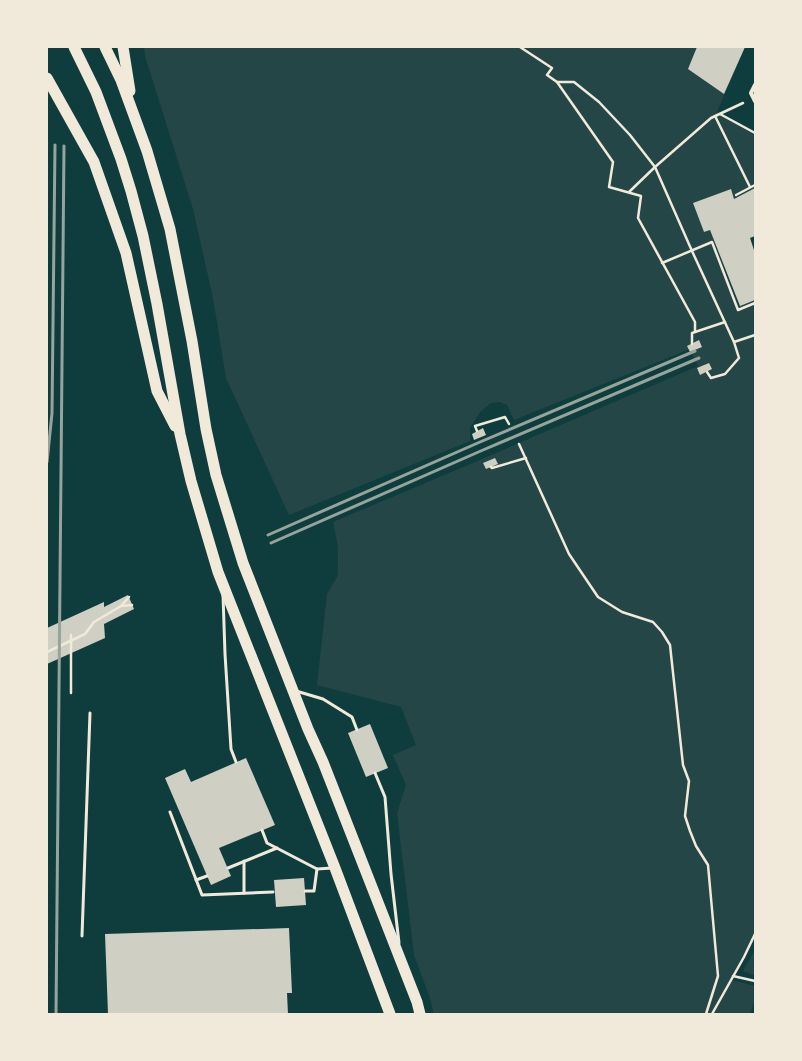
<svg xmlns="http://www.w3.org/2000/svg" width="802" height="1061" viewBox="0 0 802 1061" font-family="'Open Sans',sans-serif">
<rect width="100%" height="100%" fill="#0f3d3e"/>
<g fill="#244646">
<polygon points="144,47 745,47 717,112 755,133 755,188 734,199 730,189 693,203 704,232 710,230 739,306 755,300 755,934 731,980 755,986 755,999 750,1014 434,1014 430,998 414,955 397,813 406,785 393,755 416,745 401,707 317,685 327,594 338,575 338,546 333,522 461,468 698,366 690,349 514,420 507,405 500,402 491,403 480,412 470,428 470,441 289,515 226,378 213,298 193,209 145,56"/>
<polygon points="755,950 755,973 753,975 743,971"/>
</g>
<g fill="#cfcfc3">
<polygon points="697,47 745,47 724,94 688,69"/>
<polygon points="755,188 755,236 750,238 755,253 755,300 740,306 710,230 704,232 693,203 731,189 734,199"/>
<polygon points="699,340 702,347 690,352 687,346"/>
<polygon points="709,363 712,369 700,375 697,368"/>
<polygon points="483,428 486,435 474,440 472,434"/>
<polygon points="495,458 498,464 486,469 483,463"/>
<polygon points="128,595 134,609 104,624 105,638 47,664 47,628 104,602 104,607"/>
<polygon points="370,724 388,768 366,777 348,733"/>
<polygon points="246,758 275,825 219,848 231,876 211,885 165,778 185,769 191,782"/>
<polygon points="304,878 306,905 276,907 274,880"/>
<polygon points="289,928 292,993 287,993 288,1014 108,1014 105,934"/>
</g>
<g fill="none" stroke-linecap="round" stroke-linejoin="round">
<g stroke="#f1e9da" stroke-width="2.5">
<polyline points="520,47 552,68 547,75 557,82 613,162 609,187 641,196 638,218 695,322 695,332"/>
<polyline points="557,82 574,82 599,102 630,135 655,167 629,192"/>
<polyline points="720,114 755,133"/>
<polyline points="715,116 750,187"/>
<polyline points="736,195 755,185"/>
<polyline points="662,263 712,242 738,310 755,303"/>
<polyline points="734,342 692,251 655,167 711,118 743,103"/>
<polyline points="692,344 692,333 725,322"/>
<polyline points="707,372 711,378 725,374 739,358 734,342 755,335"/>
<polyline points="477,431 475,426 505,417 509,424"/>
<polyline points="519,444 569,554 598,597 622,612 653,622 662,632 670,645 683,765 689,781 685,816 690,831 696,846 708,865 718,976 706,1014"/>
<polyline points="491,467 492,468 526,458"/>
<polyline points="121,606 132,605"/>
<polyline points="47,652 85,634 94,622 121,606 129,597"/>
<polyline points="71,693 71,635"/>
<polyline points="733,976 755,981"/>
<polyline points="712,1014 744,957 755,934"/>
</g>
<g stroke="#f1e9da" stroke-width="3">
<polyline points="223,595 225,654 231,749 236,762"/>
<polyline points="296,691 323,699 352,717 357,730"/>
<polyline points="375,773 385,797 391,874 399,943"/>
<polyline points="170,812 202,895 273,892"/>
<polyline points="262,830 267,843 317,869 332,868"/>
<polyline points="228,868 277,848"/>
<polyline points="196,880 207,876"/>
<polyline points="305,891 314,891 317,869"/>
<polyline points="244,893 244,861"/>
<polyline points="82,936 90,713"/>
</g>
<polyline stroke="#f1e9da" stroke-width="4" points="755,85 751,93 755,101"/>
<g stroke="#f1e9da" stroke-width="11">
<polyline points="74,47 96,92 121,159 131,191 143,236 157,304 180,434 191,481 218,572 335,868 390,1014"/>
<polyline points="105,47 121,80 147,151 170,229 192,341 206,429 216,475 243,563 308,729 323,762 417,1002 420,1014"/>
<polyline points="123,47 130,91"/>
<polyline points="47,78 94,162 126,253 157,391 175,426"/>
</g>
<g stroke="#97a49c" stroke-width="3">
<polyline points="47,462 52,413 55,145"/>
<polyline points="268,535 480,442 695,351"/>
<polyline points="271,543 483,450 699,358"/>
<polyline points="56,1014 64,146"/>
</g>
</g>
<rect width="802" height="1061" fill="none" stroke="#f1e9da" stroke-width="96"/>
</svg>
